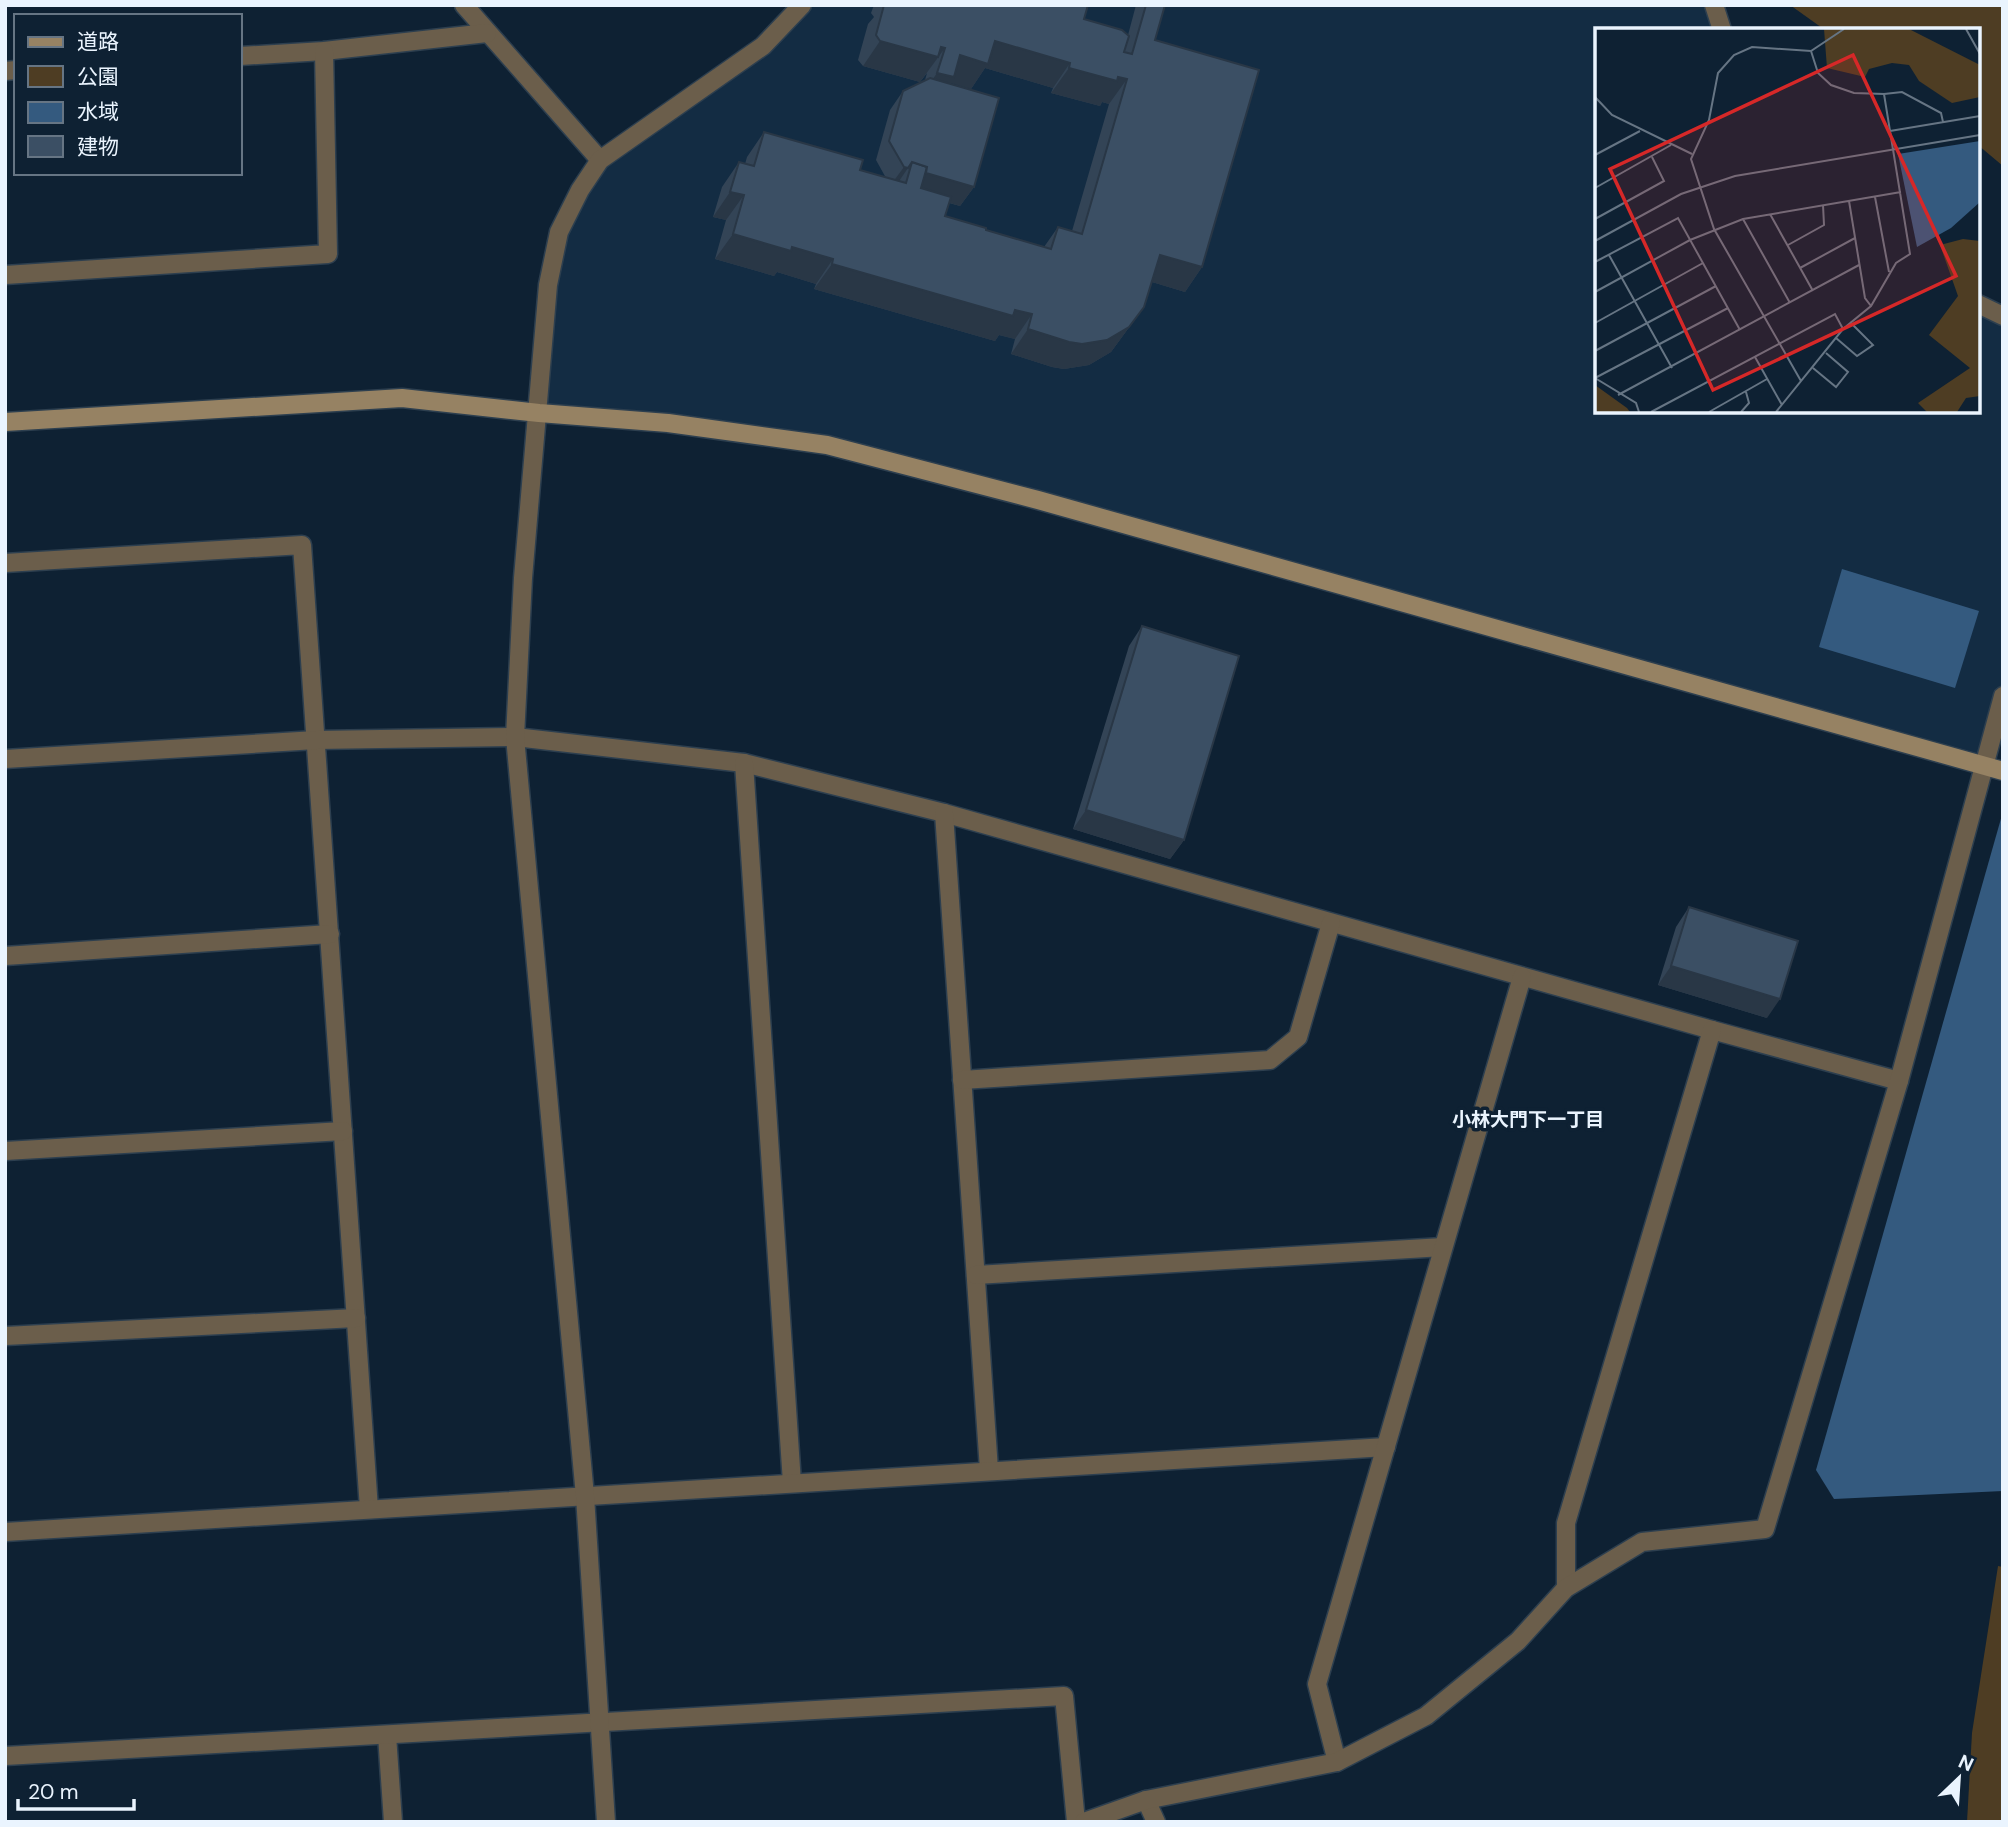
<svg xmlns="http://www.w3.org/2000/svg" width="2008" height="1827" viewBox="0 0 2008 1827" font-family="'DM Sans','Noto Sans JP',sans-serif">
<rect width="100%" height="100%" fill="#0e2133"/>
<polygon fill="#132c43" points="802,5 1714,5 1722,30 1597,30 1597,411 1978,411 1978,304 2003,316 2003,696 1982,765 827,445 539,413 559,232 600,160"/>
<g fill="#4e3d23">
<polygon points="1790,5 2003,5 2003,166 1978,145 1978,30 1825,30"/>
<polygon points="1998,1566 2003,1567 2003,1822 1967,1822 1972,1733"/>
</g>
<g fill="#345a7f">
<polygon points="1842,569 1979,611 1955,688 1819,647"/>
<polygon points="2002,815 2003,1491 1834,1499 1816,1470"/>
</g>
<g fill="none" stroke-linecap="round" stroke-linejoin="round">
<g stroke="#2d3f4f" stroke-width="21">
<g id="street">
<polyline points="464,5 600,160"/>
<polyline points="1714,5 1722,30"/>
<polyline points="240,56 324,51 487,33"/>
<polyline points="5,71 16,70"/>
<polyline points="5,275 328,254 324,51"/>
<polyline points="1978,304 2003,316"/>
<polyline points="5,563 302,545 369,1509"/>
<polyline points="5,759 316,740 515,737 744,763 944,813 1712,1030 1899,1081"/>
<polyline points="744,763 792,1483"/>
<polyline points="944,813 989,1470"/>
<polyline points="5,956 330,934"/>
<polyline points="962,1080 1270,1060 1298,1037 1331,923"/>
<polyline points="5,1151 343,1131"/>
<polyline points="976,1275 1443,1247"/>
<polyline points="5,1336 356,1318"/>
<polyline points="5,1532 1386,1447"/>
<polyline points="1566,1588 1566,1523 1712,1030"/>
<polyline points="387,1735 393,1822"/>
<polyline points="5,1756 1064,1696 1076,1822"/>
<polyline points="1337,1762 1317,1684 1522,977"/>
<polyline points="1146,1800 1156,1822"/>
<polyline points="606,1822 585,1496 515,737 523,578 548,285 559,232 580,190 600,160 763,46 802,5"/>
<polyline points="1084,1822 1146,1800 1337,1762 1426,1716 1518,1641 1566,1588 1642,1542 1765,1529 1899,1081 2003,696"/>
</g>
</g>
<g stroke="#2d3f4f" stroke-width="21">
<polyline id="secondary" points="5,422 402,398 539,413 668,423 827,445 1038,500 2003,771"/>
</g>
<use href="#street" stroke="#6b5e4b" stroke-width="18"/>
<use href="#secondary" stroke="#968263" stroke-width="18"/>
</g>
<g fill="#334456" fill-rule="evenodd">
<path d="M874,5H1088L1084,19L1128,35L1136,5H1165L1155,40L1202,267L1185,292L1152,282L1144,307L1111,352L1089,365L1064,369L1052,367L1011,354L1015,339L999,335L995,341L814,289L816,284L777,272L774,276L715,259L726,220L713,217L722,187L739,162L745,164L747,157L764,132L860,170L886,178L876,160L890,110L903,91L925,80L927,73L920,82L863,66L858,60L868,24L874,17L871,13ZM985,68L1053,88L1051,93L1100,106L1102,102L1109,104L1072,231L1058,227L1044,247L986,230L945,216L949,203L960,206L974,187L950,84L951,83L971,89Z"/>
<polygon points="1142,626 1184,840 1170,859 1073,829 1129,646"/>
<polygon points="1689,907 1767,1018 1658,985 1676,927"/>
</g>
<g fill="#293746">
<polygon points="880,41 941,47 945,48 920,82 863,66"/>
<polygon points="995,41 1070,63 1053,88 985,68 971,89 951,83 937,102 920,98 937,73 960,55"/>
<polygon points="1069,68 1118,77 1127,79 1109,104 1102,102 1100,106 1051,93"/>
<polygon points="904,167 908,168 895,187 890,186"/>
<polygon points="910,169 974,187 960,206 902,189 906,183"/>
<polygon points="730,192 744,195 726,220 713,217"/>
<polygon points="733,234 792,247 833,259 816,284 777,272 774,276 715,259"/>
<polygon points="1160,255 1202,267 1185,292 1142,279"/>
<polygon points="832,264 1015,310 1032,314 1015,339 999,335 995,341 814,289"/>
<polygon points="1144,307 1111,352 1089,365 1064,369 1052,367 1011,354 1028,329"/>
<polygon points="1086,810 1184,840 1170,859 1073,829"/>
<polygon points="1671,966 1780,999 1767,1018 1658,985"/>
</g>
<g fill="#3b4f64" stroke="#293746" stroke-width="2">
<polygon points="884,5 1088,5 1084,19 1122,30 1129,36 1124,52 1132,54 1146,5 1165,5 1155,40 1259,70 1202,267 1160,255 1144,307 1129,327 1107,340 1082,344 1069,342 1028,329 1032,314 1015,310 1013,316 832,264 833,259 792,247 791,251 733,234 744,195 730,192 739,162 754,166 764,132 863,160 860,170 906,183 912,162 927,167 921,188 951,197 945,216 986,228 986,230 1051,249 1058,227 1082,234 1127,79 1118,77 1117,81 1069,68 1070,63 995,41 988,64 960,55 954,77 937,73 945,48 941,47 938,57 880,41 876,35"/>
<polygon points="930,78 999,98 974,187 926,173 927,167 912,162 908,168 904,167 889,141 903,91"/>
<polygon points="1142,626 1239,656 1184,840 1086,810"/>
<polygon points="1689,907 1798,941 1780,999 1671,966"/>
</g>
<g text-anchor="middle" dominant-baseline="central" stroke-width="7" stroke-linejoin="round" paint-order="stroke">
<g font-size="19" font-weight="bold" fill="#eaf4fe" stroke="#0e2133">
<text x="1528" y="1119">小林大門下一丁目</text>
</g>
</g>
<g transform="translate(1595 28)">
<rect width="385" height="385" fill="#0e2133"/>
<path d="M229,1H314L385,37V69L357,75L324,53L314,37L297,35L274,41L270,49L232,40ZM368,211L385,213V368L371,370L362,384H332L323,375L375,340L334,307L363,268L345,217ZM0,357L32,380L35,384H0Z" fill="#4e3d23"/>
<path d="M385,113V174L356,200L322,219L303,126Z" fill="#345a7f"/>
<path fill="none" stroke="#667584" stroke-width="2" d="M371,1L385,26M289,66L307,64L346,85L348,94M0,69L17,87L97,126M295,103L385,88M0,127L45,103M0,160L76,117M280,169L294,244M254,173L270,270L276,278M175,186L218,263M0,191L69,153L57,129M148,191L195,275M0,213L86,166L140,148L385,107M193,217L229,197L228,177M14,227L77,340M0,234L83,190L145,302M205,240L260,210M0,264L95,212L148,191L306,164M0,295L108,235M241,310L262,328L278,317L255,294M0,323L121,258M160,329L187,377M218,340L241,359L253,344L231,325M0,350L133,280M0,350L41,375L44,384M206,353L119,201L96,131L114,92L123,45L139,27L157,19L216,23L249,1M23,367L264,237M56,384L240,286L248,301M114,384L172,351M146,384L154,375L151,364M181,384L248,301L276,278L301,235L315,226L289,66L259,65L236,57L223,45L216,23"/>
<path fill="#d62828" fill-opacity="0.15" stroke="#d62828" stroke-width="3.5" d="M258,27L361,248L118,362L15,141Z"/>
<rect width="385" height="385" fill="none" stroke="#eaf4fe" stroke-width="3.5"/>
</g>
<rect width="2008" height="1827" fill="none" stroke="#eaf4fe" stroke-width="14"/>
<rect x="14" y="14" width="228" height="161" fill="#0e2133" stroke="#667584" stroke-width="2"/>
<rect x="28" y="37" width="35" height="10" fill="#968263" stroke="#667584" stroke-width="2"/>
<text x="77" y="49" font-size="21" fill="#eaf4fe">道路</text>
<rect x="28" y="66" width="35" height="21" fill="#4e3d23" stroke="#667584" stroke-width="2"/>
<text x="77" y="84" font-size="21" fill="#eaf4fe">公園</text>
<rect x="28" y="102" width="35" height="21" fill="#345a7f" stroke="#667584" stroke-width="2"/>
<text x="77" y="119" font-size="21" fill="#eaf4fe">水域</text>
<rect x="28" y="136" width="35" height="21" fill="#3b4f64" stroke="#667584" stroke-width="2"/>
<text x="77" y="154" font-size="21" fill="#eaf4fe">建物</text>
<g transform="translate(1959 1778) rotate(25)" stroke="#0e2133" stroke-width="5" paint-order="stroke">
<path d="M0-5L12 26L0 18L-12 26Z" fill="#eaf4fe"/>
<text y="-10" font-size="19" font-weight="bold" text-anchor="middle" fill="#eaf4fe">N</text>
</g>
<path d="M18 1799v10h116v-10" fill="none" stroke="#eaf4fe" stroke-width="3.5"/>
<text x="28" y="1799" font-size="21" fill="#eaf4fe" stroke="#0e2133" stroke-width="5" paint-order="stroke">20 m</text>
</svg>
